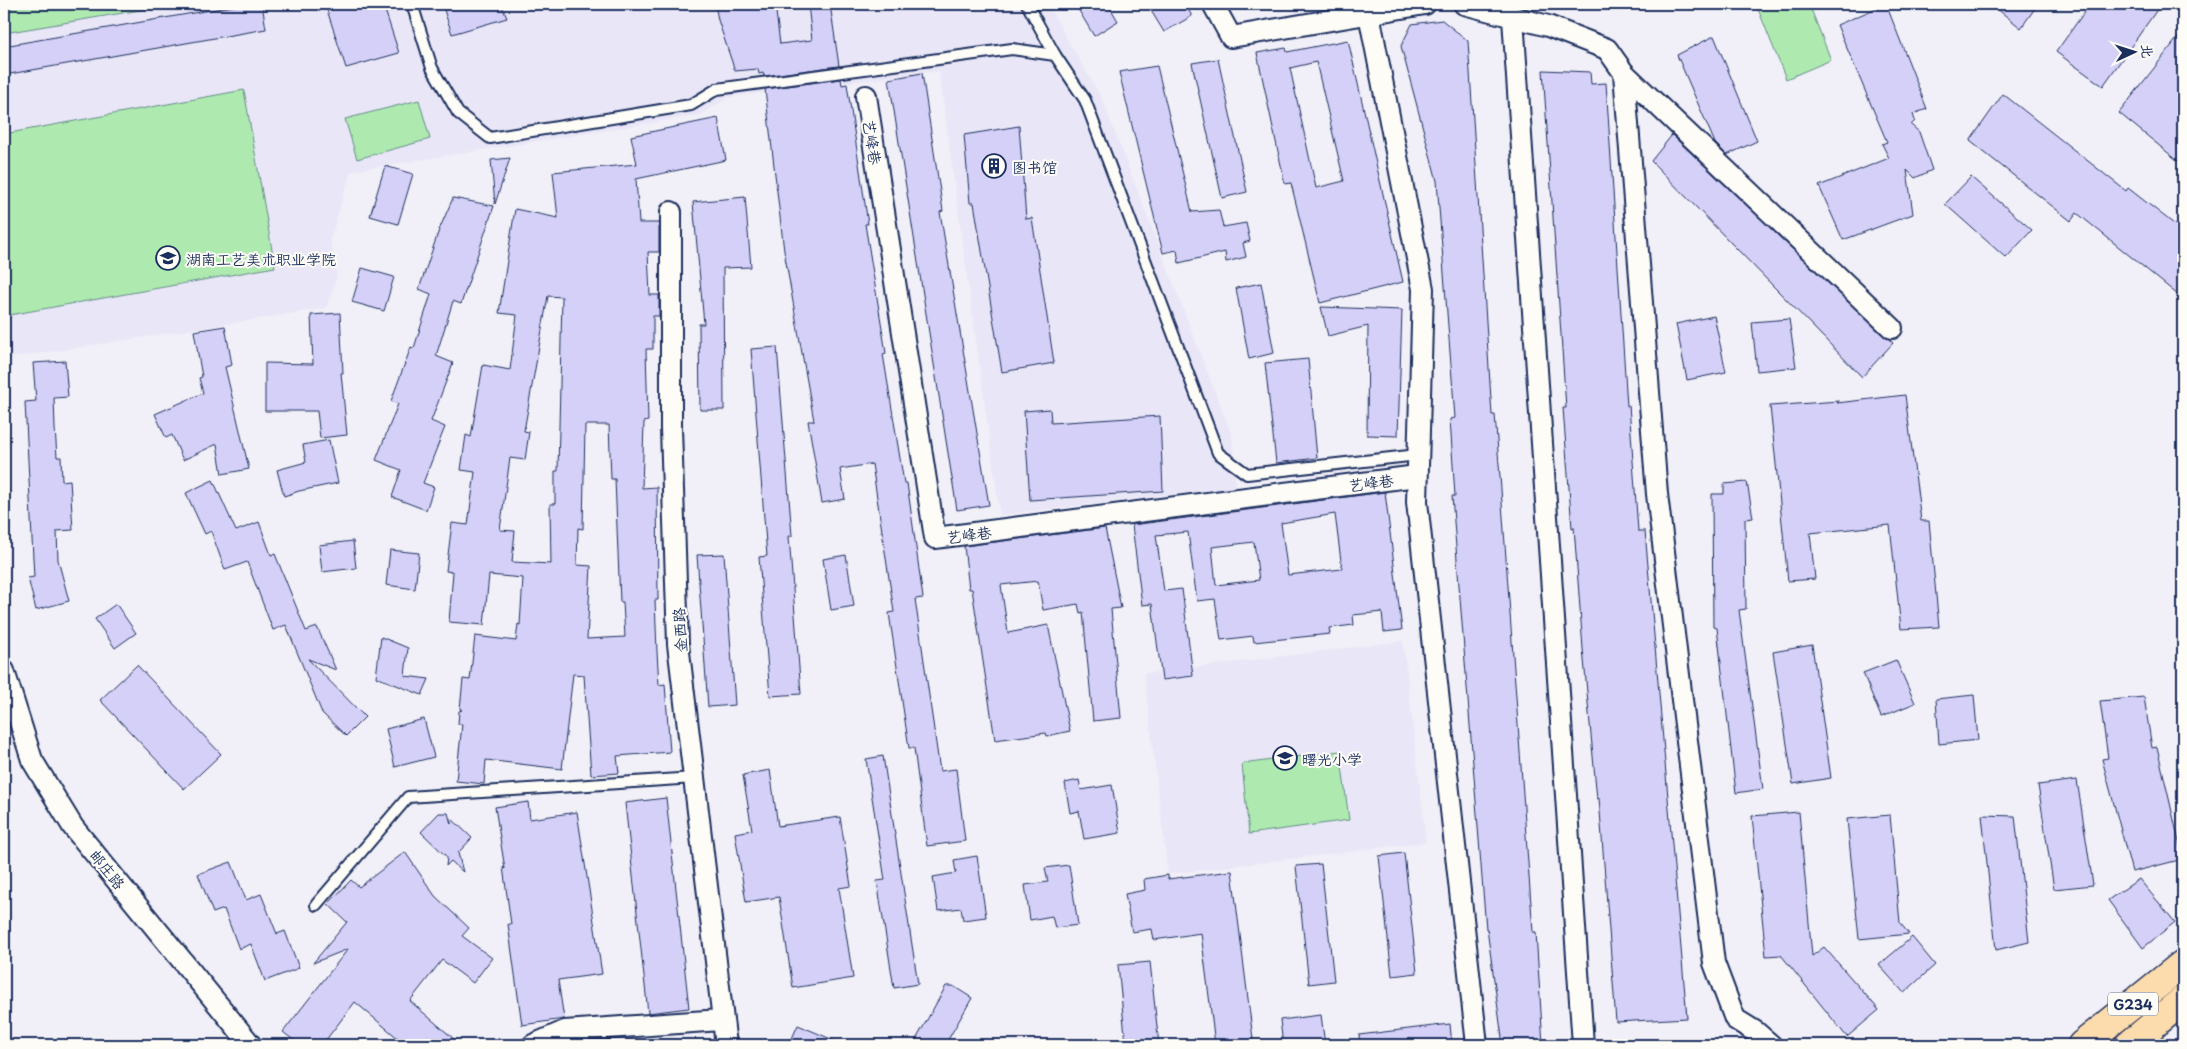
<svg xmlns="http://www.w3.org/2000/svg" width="2187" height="1049" viewBox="0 0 2187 1049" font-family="'Playpen Sans','LXGW WenKai TC',sans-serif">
<rect width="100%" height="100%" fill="#f1eff7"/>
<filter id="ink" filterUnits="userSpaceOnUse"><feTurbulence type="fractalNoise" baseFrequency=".02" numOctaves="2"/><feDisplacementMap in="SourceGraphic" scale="10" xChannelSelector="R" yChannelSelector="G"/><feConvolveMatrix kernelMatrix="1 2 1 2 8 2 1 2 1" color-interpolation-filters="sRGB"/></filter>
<g filter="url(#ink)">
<g fill="#e9e6f7">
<polygon points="4,4 1047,4 1102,99 1232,436 1236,487 1000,515 939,71 729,97 700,115 351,171 330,240 337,276 326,308 4,359"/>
<polygon points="1403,641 1426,842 1168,874 1144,674"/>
</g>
<g fill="#aeeab0" stroke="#648c87">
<polygon points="4,4 169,4 170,5 4,33"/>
<polygon points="1756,4 1809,4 1831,60 1786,79"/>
<polygon points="244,90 275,267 4,316 4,134"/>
<polygon points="419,100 430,139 357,159 345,119"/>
<polygon points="1340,751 1349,820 1249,834 1242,764"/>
</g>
<g fill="#d5d0f8" stroke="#1b2f5e" fill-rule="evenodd">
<polygon points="245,4 262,4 266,29 4,75 4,46"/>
<polygon points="325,4 383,4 399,53 346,68"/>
<polygon points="442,4 501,4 507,18 452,34"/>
<polygon points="715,4 775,4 780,44 812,40 808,4 830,4 839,66 764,76 763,73 759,74 758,69 735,71 718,20"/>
<polygon points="1075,4 1108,4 1118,21 1094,36"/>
<polygon points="1147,4 1185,4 1192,16 1164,32"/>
<polygon points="1886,4 1927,109 1913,114 1915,121 1911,125 1919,132 1932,170 1915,178 1907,170 1913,214 1843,240 1819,186 1889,158 1882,144 1887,142 1837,25"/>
<polygon points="1991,4 2038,4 2021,28"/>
<polygon points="2090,4 2161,4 2103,86 2056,52"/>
<polygon points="1442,20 1468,41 1492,415 1495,415 1501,489 1533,932 1536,932 1543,1045 1503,1045 1487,929 1486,929 1452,496 1455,496 1450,419 1455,418 1437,181 1401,46 1412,24"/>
<polygon points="2183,31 2183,165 2119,113"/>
<polygon points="1714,36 1757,141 1727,155 1715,143 1677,55"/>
<path d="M1348,40L1403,282L1320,303L1291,183L1285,184L1257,53L1286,48L1287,52ZM1316,62L1344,181L1316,188L1290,68Z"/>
<polygon points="1218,59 1247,192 1222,198 1192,63"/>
<polygon points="1157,66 1192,212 1219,210 1223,227 1246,223 1250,241 1243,243 1246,257 1226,262 1225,252 1179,263 1177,250 1163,253 1119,72"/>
<polygon points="1543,70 1590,72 1591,84 1606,83 1627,406 1629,405 1638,531 1645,531 1687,1018 1616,1022 1599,798 1597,799 1583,649 1574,527 1572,528 1563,408 1566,408"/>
<polygon points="922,73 943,211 940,212 989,505 957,510 889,79"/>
<polygon points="841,79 842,85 847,84 868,224 865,224 886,353 883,354 904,483 907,483 923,598 915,599 940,771 956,769 965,841 927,846 914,748 909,748 889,613 894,612 872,464 840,469 845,499 822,503 808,421 814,421 784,251 765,89"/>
<polygon points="2003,94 2126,191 2128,188 2183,231 2183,299 2077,213 2071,221 1970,141"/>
<path d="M718,118L726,160L636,179L639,223H659V252H648L650,295H659V316H653V349H646L648,421L644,422L642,488L657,487L658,600H655L657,652L659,685L665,684L670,752L617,756L619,773L591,775L584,675L573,674L562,769L486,760L484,784L456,781L462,724H458L459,711L462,710L460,709L463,679L470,680L475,636L516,641L518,624L520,625L523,578L489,575L484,625L449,622L453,572L446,571L452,523L468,525L475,472L461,470L466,435L471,437L483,365L510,370L517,315L499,313L515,209L558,218L553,172L637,164L631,136ZM548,296L562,297L558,471H555V504H550L551,564L512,562L515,531L500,530L510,458L525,460L529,432L524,431ZM585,425H609L611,479H615L620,602H623L625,637L587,639L591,566L577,565L578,528L583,529Z"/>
<polygon points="1019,126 1026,219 1032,218 1054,363 1002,372 974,203 970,203 964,135"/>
<polygon points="1672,135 1893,343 1862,377 1651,161"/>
<polygon points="510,158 495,204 491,160"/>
<polygon points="385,166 413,174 398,224 370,216"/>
<polygon points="1971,177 2032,230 2006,258 1945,204"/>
<polygon points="745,197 751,267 723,268 724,410 700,410 699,324 704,324 693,202"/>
<polygon points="453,198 494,206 461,304 453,301 436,356 453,363 431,421 445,427 423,483 434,487 426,510 392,497 401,470 376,460 398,404 391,401 411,347 414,348 431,294 419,289 439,230"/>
<polygon points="362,268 394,277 384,311 352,302"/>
<polygon points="1261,283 1274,353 1249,359 1236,288"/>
<polygon points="1321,307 1402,310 1398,436 1367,435 1368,326 1328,336"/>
<polygon points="340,313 343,373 341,373 347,435 320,438 317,411 265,411 265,363 313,364 311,315"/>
<polygon points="1714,316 1726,372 1687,380 1676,324"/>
<polygon points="1789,319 1796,367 1757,371 1752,322"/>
<polygon points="225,326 232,365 225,367 249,469 222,474 217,444 183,460 172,435 166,438 155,414 203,393 199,378 202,377 194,331"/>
<polygon points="777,347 792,536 789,536 801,694 770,696 759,557 767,556 751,349"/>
<polygon points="1308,359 1317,458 1276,463 1265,363"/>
<polygon points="65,361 68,397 54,398 55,428 57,457 61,457 62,481 70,480 73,530 57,531 58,560 69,601 36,610 28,578 34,577 25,402 36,401 33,363"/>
<polygon points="1905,395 1921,521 1929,521 1939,627 1901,629 1890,525 1810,533 1815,579 1788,581 1770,406 1839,401 1837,403"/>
<polygon points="1050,409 1051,423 1160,416 1163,491 1030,500 1024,411"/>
<polygon points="329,440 338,483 299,491 284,496 277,470 306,462 303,445"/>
<polygon points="213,480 236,531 259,522 271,555 275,554 306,631 317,627 336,670 308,659 365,717 346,736 322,713 286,625 273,630 247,562 225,570 211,531 205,534 186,493"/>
<polygon points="1747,482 1753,518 1745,519 1746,609 1739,610 1763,789 1736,793 1717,628 1713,627 1712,494 1724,494 1724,484"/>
<path d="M1385,492L1402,630L1384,632L1382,612L1353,615L1354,625L1329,628L1330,634L1254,642L1253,636L1221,640L1215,599L1197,601L1188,532L1156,535L1164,591L1182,589L1193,676L1162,680L1152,604L1142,605L1132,525ZM1335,514L1342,569L1288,575L1281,523ZM1254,542L1259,580L1216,585L1212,547Z"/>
<polygon points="1105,528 1121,608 1111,609 1121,718 1093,721 1083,612 1080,613 1078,604 1043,610 1038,581 1001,585 1008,633 1048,625 1070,731 1047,736 1046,733 995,740 972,589 969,589 964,546"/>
<polygon points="353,541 356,568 322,572 319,545"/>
<polygon points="390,550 419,553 415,589 386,585"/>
<polygon points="724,554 735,705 708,707 697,555"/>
<polygon points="846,555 854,606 831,610 823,559"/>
<polygon points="116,604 136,633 115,648 95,619"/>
<polygon points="381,637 408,648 405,676 429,679 422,695 376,677"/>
<polygon points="1812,645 1831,778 1793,784 1773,652"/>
<polygon points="1896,660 1915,703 1881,717 1863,673"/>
<polygon points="137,665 221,754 184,789 100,700"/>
<polygon points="1974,695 1978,740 1939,744 1936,699"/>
<polygon points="2144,697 2152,748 2157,747 2183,859 2132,872 2102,759 2108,758 2100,701"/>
<polygon points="424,719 434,757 395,767 386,729"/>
<polygon points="883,756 918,984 894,988 877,881 885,880 866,759"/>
<polygon points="770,770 778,826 840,817 851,886 839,888 853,978 793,988 779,897 746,902 735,833 752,830 743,775"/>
<polygon points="1079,780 1081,790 1112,785 1120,833 1084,839 1079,811 1070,813 1065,783"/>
<polygon points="2077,780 2093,885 2054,889 2038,785"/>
<polygon points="666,798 689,1008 648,1013 625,803"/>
<polygon points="528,802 530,819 577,812 602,974 558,980 564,1019 522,1025 508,924 511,924 503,867 505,869 495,807"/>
<polygon points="1799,812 1812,956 1824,947 1879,1010 1847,1037 1781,955 1766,956 1752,816"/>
<polygon points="439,813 448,813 451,824 451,818 472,838 458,853 463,872 451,861 446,866 447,857 421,832"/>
<polygon points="1890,815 1900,923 1909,934 1859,939 1847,819"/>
<polygon points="1982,815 2015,816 2029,942 1996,950"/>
<polygon points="405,852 435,896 469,928 462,936 492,958 473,983 442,960 410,1001 461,1045 406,1045 355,1002 322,1045 300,1045 283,1032 348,949 313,963 347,922 328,904 351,880 359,887"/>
<polygon points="1404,853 1417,973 1392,976 1379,856"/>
<polygon points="977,856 986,917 963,920 961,908 938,911 933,877 956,873 954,860"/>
<polygon points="231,862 246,900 261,894 277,934 285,931 299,968 265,981 251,944 239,949 224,909 213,913 198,874"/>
<polygon points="1321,864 1334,981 1309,984 1296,866"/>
<polygon points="1069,865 1078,925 1055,928 1052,916 1030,920 1025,885 1048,882 1045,868"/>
<polygon points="1232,871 1253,1039 1215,1044 1201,933 1154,940 1152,929 1132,932 1125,894 1145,890 1144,879 1168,875 1168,879"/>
<polygon points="2139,879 2175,922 2143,948 2108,900"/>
<polygon points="1912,937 1935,965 1904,993 1879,965"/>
<polygon points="1150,962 1159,1045 1126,1045 1118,965"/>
<polygon points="946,986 953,986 972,998 945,1045 913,1045"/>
<polygon points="1321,1015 1325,1045 1283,1045 1280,1020"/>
<polygon points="1450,1024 1452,1045 1360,1045 1359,1035"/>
<polygon points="798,1025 845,1045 789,1045"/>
</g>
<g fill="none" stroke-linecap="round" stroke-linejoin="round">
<g stroke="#1b2f5e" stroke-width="14">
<g id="lane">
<polyline points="412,4 432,68 458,113 490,138 691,105 717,89 1012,49 1055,55 1085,100 1218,453 1247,474 1418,455"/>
<polyline points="1027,4 1055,55"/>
<polyline points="316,905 408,797 694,778"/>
</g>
</g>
<g stroke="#1b2f5e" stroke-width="24">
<g id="street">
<polyline points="1213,4 1231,37 1425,4"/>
<polyline points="1464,4 1548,26 1607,49 1624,73 1657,494 1714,963 1735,1019 1756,1032 1771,1045"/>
<polyline points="1369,14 1423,289 1417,502 1477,1045"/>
<polyline points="1513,18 1583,1045"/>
<polyline points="1624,73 1892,328"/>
<polyline points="866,96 935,538 1417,476"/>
<polyline points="671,212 671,428 678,644 726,1045"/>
<polyline points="4,671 32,760 73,827 251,1045"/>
<polyline points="533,1045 565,1031 721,1020"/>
</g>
</g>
<g stroke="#1b2f5e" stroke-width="31">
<g id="highway">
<polyline points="2082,1045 2183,964"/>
<polyline points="2129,1045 2183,1000"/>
</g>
</g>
<use href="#lane" stroke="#fdfcf7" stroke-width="10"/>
<use href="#street" stroke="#fdfcf7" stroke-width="20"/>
<use href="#highway" stroke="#fcdcac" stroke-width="28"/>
</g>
</g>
<defs>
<g id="building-ring" transform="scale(1.25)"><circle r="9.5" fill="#fdfcf7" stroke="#1b2f5e" stroke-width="1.5"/><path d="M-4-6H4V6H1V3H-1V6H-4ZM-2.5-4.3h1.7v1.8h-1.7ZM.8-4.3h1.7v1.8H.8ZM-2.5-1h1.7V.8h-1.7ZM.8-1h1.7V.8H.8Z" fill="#1b2f5e"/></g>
<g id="university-ring" transform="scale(1.25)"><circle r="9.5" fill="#fdfcf7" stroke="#1b2f5e" stroke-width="1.5"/><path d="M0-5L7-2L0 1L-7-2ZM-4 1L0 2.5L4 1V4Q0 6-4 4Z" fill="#1b2f5e"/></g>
<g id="school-ring" transform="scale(1.25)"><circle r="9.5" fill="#fdfcf7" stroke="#1b2f5e" stroke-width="1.5"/><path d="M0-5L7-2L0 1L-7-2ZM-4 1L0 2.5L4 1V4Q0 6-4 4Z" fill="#1b2f5e"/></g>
</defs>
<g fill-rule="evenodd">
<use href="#building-ring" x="994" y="166"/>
<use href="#university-ring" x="168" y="258"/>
<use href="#school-ring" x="1285" y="758"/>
</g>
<g text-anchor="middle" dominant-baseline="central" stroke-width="4" stroke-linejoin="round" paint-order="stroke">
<rect fill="#fdfcf7" stroke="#5f6c8c" stroke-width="1" x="2108" y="992.5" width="50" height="23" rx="4"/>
<g font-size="14" font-weight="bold" fill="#1b2f5e">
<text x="2133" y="1004">G234</text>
</g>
<g font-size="15" fill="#1b2f5e" stroke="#fdfcf7">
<text transform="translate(873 142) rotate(81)">艺峰巷</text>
<text transform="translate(1371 482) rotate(-7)">艺峰巷</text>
<text transform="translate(969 534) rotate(-7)">艺峰巷</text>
<text transform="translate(679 630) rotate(-93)">金西路</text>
<text transform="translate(108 869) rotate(51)">邮庄路</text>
</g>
<g font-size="15" fill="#1b2f5e" stroke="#fdfcf7" text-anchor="start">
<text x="1012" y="166">图书馆</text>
<text x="186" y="258">湖南工艺美术职业学院</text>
<text x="1302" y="758">曙光小学</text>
</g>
</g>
<rect width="2187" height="1049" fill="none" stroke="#fdfcf7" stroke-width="20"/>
<rect x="10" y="10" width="2167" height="1029" fill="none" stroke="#1b2f5e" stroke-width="2" filter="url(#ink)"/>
<g transform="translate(2134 52) rotate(86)" stroke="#fdfcf7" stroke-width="4" paint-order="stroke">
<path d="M0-4L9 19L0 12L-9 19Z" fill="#1b2f5e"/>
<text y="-8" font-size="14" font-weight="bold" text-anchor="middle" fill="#1b2f5e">北</text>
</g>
</svg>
